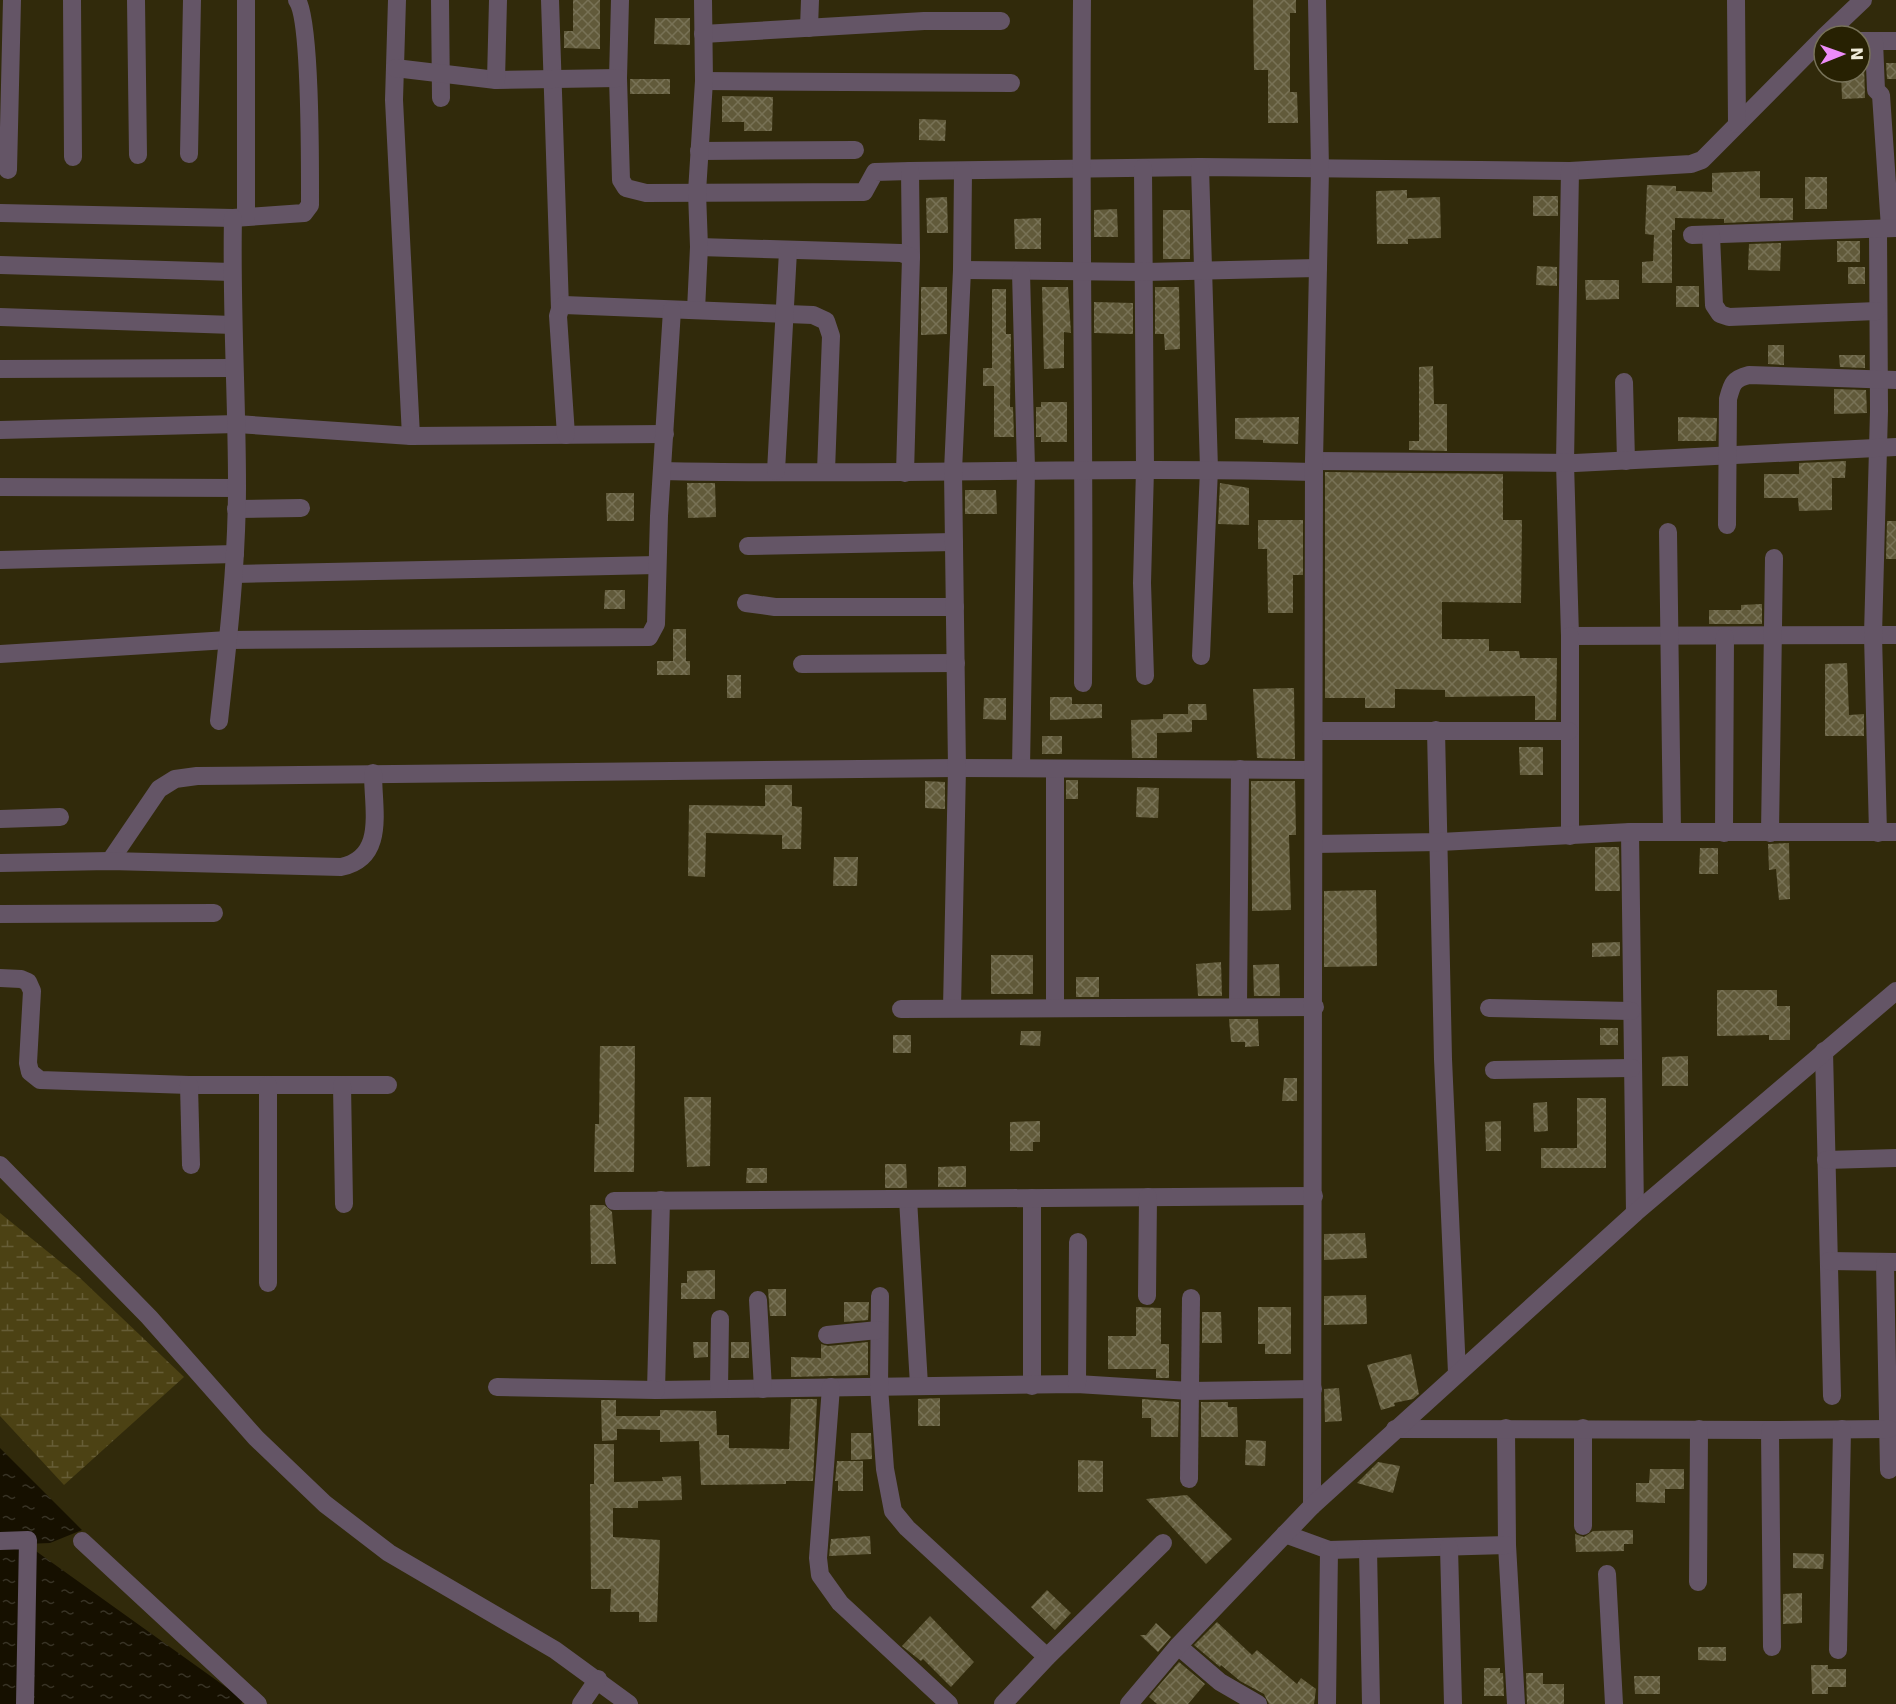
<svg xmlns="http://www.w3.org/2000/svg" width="1896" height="1704" viewBox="0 0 1896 1704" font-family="'DejaVu Sans',sans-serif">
<defs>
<pattern id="wetland-marsh" width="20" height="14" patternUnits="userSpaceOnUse" patternTransform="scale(1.5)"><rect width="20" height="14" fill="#4c4214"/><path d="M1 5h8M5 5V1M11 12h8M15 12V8" fill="none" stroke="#665d36"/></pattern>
<pattern id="water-ripples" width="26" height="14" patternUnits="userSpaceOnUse" patternTransform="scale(1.5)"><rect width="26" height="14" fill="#161000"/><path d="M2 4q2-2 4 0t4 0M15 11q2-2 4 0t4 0" fill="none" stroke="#383325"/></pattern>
<pattern id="building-cross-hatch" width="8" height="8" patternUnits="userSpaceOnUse" patternTransform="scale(1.5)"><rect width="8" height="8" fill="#615a3a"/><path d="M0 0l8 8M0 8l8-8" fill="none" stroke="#787256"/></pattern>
</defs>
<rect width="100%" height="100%" fill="#312a0b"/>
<polygon fill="url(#wetland-marsh)" points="0,1213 79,1277 184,1377 64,1485 0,1416"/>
<polygon fill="url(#water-ripples)" points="0,1448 82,1530 50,1543 26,1544 244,1700 241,1704 0,1704"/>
<g fill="url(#building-cross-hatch)">
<polygon points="573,0 600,0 600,49 564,48 564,31 573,31"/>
<polygon points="1253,0 1296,0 1296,13 1290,13 1290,92 1297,92 1298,123 1268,123 1268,70 1254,70"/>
<polygon points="655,18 690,18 690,45 654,44"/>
<polygon points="1860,63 1864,63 1865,98 1842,99 1841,72 1860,72"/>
<polygon points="1886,63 1896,63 1896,79 1887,79"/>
<rect x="630" y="79" width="40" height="15"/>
<polygon points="722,96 773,97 772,131 744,131 744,122 722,122"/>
<polygon points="919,119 946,120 945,141 919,140"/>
<polygon points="1760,171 1760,198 1793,198 1793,220 1724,223 1724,219 1675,218 1675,230 1672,230 1672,283 1642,283 1642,262 1653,261 1654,235 1645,234 1647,185 1676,186 1676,191 1712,192 1712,173"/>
<rect x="1805" y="177" width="22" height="32"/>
<polygon points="1407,190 1407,198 1440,197 1441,238 1408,239 1408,244 1377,244 1376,191"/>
<rect x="1533" y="196" width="25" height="20"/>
<polygon points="947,197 948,233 927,233 926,198"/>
<polygon points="1117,209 1118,237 1094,237 1094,210"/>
<rect x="1163" y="210" width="27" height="49"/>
<polygon points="1041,218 1041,249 1015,249 1014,219"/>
<rect x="1837" y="241" width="23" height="21"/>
<polygon points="1781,243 1780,271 1748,270 1749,244"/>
<polygon points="1537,266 1557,267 1557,286 1536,285"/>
<rect x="1848" y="267" width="17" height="17"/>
<polygon points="1585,280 1619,280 1619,299 1586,300"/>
<rect x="1676" y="286" width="23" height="21"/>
<polygon points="921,287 947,287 947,334 921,335"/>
<polygon points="1042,287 1068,287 1071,333 1064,332 1064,368 1044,369"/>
<polygon points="1155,287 1179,287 1180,349 1165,350 1164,334 1155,334"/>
<polygon points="992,289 1006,289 1006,334 1011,334 1010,407 1013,407 1014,437 994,437 994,386 983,386 983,368 992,368"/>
<polygon points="1094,302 1133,303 1133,334 1094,333"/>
<polygon points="1768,345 1784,345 1784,365 1768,364"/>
<polygon points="1839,355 1865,355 1865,368 1840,367"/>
<polygon points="1433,366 1434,404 1447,404 1447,451 1409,450 1409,441 1419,441 1419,367"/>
<polygon points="1834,389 1866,390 1867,413 1834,414"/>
<polygon points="1041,402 1067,402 1067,442 1041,442 1041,437 1036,437 1036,407 1041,407"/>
<polygon points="1299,417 1298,444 1263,443 1263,440 1235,439 1235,418"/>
<polygon points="1678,417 1717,418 1716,441 1678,441"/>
<polygon points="1846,461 1845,478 1832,478 1832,510 1799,511 1798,498 1764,498 1764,474 1799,474 1799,463"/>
<polygon points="1325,472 1503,474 1503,520 1522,520 1521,603 1442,602 1442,639 1489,639 1489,651 1519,651 1520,658 1557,658 1556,720 1535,720 1535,696 1445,697 1445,690 1395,689 1395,708 1365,708 1365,698 1325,698"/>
<polygon points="687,483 715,483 716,517 688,518"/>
<polygon points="1220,483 1249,488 1249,525 1218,524"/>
<polygon points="965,490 996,490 997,514 965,514"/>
<polygon points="606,493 634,493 634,521 607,521"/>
<polygon points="1258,520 1303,520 1303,575 1293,575 1293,613 1268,613 1267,549 1258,549"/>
<polygon points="1887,521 1896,521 1896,559 1886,559"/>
<polygon points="605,590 625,590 625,609 604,609"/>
<polygon points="1762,604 1762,624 1709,624 1709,610 1741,610 1741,605"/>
<polygon points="673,629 686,629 686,661 690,661 690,675 657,675 657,661 673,661"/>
<polygon points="1847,663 1849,715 1864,714 1864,736 1825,736 1825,664"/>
<rect x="727" y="675" width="14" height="23"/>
<polygon points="1294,688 1295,759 1257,758 1253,689"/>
<polygon points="1050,697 1072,697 1072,704 1102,704 1102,718 1050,720"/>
<polygon points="984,698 1006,698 1006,720 983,719"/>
<polygon points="1188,704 1206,704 1207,720 1192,720 1192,732 1157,733 1157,758 1132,758 1131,720 1163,719 1163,714 1188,714"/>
<rect x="1042" y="736" width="20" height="18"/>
<polygon points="1519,747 1543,747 1543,775 1520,775"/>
<rect x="1066" y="780" width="12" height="19"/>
<polygon points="925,781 945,782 945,809 925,808"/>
<polygon points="1251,781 1295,781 1296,835 1289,835 1291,910 1252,911"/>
<polygon points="765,785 792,785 792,806 802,807 801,849 782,849 782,835 706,833 705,877 688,876 689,805 765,806"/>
<polygon points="1137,787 1159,788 1158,818 1136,817"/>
<polygon points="1789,843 1790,899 1779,900 1776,869 1769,870 1768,844"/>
<polygon points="1595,847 1619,847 1620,891 1595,891"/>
<polygon points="1700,848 1718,848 1718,874 1699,874"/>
<polygon points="834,857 858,857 857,886 833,886"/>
<polygon points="1376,890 1377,966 1324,967 1324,891"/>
<polygon points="1620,942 1620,956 1592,957 1592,943"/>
<rect x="991" y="955" width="42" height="39"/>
<polygon points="1221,962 1222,996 1198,996 1196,964"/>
<polygon points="1279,964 1280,996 1254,996 1253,965"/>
<rect x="1076" y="977" width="23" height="20"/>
<polygon points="1717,990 1777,990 1777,1006 1790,1006 1790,1040 1769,1040 1769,1035 1717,1036"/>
<polygon points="1229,1019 1258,1019 1259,1046 1245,1047 1245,1042 1231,1042"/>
<rect x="1600" y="1028" width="18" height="17"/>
<polygon points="1021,1031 1041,1031 1040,1046 1020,1045"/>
<rect x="893" y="1035" width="18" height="18"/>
<polygon points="600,1046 635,1046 634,1172 594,1172 595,1124 599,1124"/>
<polygon points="1688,1056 1688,1086 1662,1086 1662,1057"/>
<polygon points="1284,1078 1297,1078 1297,1101 1282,1101"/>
<polygon points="684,1097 711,1097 710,1166 687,1167"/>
<polygon points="1577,1098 1606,1098 1606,1168 1541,1168 1541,1148 1577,1148"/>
<polygon points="1547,1102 1548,1131 1534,1132 1533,1103"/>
<polygon points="1040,1121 1040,1142 1033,1142 1033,1151 1010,1151 1010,1122"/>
<polygon points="1501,1121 1501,1151 1486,1151 1485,1122"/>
<polygon points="885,1164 906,1164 907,1188 885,1188"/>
<polygon points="966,1166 966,1187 938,1187 938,1167"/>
<polygon points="747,1168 767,1168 767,1183 746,1183"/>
<polygon points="590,1205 604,1205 612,1212 616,1264 591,1264"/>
<polygon points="1365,1233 1367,1258 1324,1260 1324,1234"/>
<polygon points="715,1270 715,1299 681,1299 681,1283 687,1283 687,1271"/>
<polygon points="768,1289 786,1289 786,1316 770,1316"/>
<polygon points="1366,1295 1367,1324 1324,1325 1324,1296"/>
<polygon points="844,1302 869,1302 868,1320 844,1322"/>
<polygon points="1136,1307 1161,1308 1161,1344 1169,1344 1169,1378 1156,1378 1156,1369 1108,1369 1108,1336 1136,1336"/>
<polygon points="1258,1307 1291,1307 1291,1354 1265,1354 1265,1344 1258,1344"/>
<polygon points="1202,1312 1221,1312 1222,1343 1202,1343"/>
<polygon points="693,1342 708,1342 708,1357 694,1358"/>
<rect x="731" y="1342" width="18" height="16"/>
<polygon points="868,1342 868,1375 791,1377 791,1357 821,1358 821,1344 828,1346"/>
<polygon points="1411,1354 1419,1394 1413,1399 1394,1403 1395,1406 1381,1410 1367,1365"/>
<polygon points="1339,1388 1342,1421 1325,1422 1324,1389"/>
<polygon points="940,1398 940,1426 918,1426 918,1399"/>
<polygon points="791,1399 817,1399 813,1481 786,1481 786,1484 701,1485 699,1441 660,1442 660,1430 617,1429 617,1440 602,1441 601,1400 616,1400 616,1416 660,1416 660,1410 716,1411 717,1435 729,1435 729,1448 789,1449"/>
<polygon points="1142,1399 1179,1402 1178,1437 1151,1437 1151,1418 1142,1418"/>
<polygon points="1201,1402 1228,1402 1228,1407 1237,1407 1238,1437 1201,1437"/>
<polygon points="851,1433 871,1433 872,1459 851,1460"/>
<polygon points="1246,1440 1266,1441 1265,1466 1245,1465"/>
<polygon points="594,1444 614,1444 614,1482 663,1481 662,1477 681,1476 682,1500 638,1501 638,1508 613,1508 613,1537 660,1540 657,1622 639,1622 639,1612 610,1612 611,1589 591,1589 590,1484 594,1484"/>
<polygon points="1078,1460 1103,1461 1103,1492 1078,1492"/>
<polygon points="837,1461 863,1461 863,1491 838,1491 838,1481 835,1481"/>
<polygon points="1378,1462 1400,1466 1393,1493 1357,1483"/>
<polygon points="1650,1469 1684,1469 1684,1489 1665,1489 1665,1503 1636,1502 1636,1483 1649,1483"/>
<polygon points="1187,1495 1232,1539 1206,1564 1146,1499"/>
<polygon points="1633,1530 1633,1544 1624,1544 1624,1551 1576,1552 1575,1534 1584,1537 1593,1531"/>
<polygon points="870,1536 871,1554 829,1556 831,1539"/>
<polygon points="1793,1553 1824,1554 1823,1569 1793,1568"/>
<polygon points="1047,1590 1071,1613 1055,1630 1031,1607"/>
<polygon points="1802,1593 1802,1623 1783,1624 1783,1594"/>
<polygon points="930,1616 974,1662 951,1687 923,1659 921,1661 902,1646"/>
<polygon points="1217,1622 1252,1655 1257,1650 1297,1684 1301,1678 1316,1689 1314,1704 1269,1704 1264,1694 1240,1681 1221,1665 1220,1667 1194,1645"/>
<polygon points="1156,1623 1171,1637 1158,1652 1140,1635 1146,1635"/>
<polygon points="1698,1647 1726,1647 1726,1661 1698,1660"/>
<polygon points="1179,1662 1205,1684 1188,1704 1157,1704 1149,1697"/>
<polygon points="1811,1665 1828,1665 1828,1669 1846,1669 1846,1687 1828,1687 1828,1694 1812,1694"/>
<polygon points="1484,1668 1500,1668 1500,1673 1503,1673 1504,1696 1484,1696"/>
<polygon points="1526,1673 1543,1673 1543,1684 1564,1684 1564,1704 1527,1704"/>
<polygon points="1634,1676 1660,1676 1660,1694 1635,1694"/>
</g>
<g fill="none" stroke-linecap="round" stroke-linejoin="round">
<g stroke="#645566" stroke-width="18">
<polyline points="72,0 73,157"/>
<polyline points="136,0 138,155"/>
<polyline points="397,0 394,100 411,436"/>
<polyline points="440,0 441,98"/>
<polyline points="550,0 560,309"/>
<polyline points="620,0 618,78 621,180 626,188 646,193 864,192 875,172 910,171 1200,167 1570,171 1691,164 1702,160 1712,150 1824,37"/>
<path d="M1082,0C1080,228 1085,455 1083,683"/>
<polyline points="1736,0 1737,124"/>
<polyline points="809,28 810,0"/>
<polyline points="703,34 924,21 1001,21"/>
<polyline points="1825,36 1863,0"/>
<polyline points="1860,41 1896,41"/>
<polyline points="1874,41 1876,90 1881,95 1890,228"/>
<polyline points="395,68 496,80 618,78"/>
<polyline points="496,80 498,0"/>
<polyline points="704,81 1011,83"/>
<polyline points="699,151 855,150"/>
<polyline points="189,154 192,0"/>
<polyline points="1200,167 1209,469 1201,656"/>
<polyline points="1143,168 1145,469 1142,583 1145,676"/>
<polyline points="8,170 12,0"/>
<polyline points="910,171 911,257"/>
<polyline points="1570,171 1565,463 1570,636 1896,635"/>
<path d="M0,213L233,218L304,213L310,205C310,172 311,20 297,0"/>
<polyline points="246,217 246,0"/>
<polyline points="1878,229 1879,411 1873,635 1878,833"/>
<polyline points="1692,235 1896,228"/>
<polyline points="1711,235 1714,305 1720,314 1729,317 1877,311"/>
<polyline points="699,247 901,253 911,257 905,473"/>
<polyline points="0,265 232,272"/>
<polyline points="962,270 1145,272 1318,268"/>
<polyline points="696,310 699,247 697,192 704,81 703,0"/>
<polyline points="0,317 233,325"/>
<polyline points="0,369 234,368"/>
<polyline points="1624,382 1626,461"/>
<polyline points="0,430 237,424 411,436 665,434"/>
<polyline points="566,435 558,316 560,309 564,305 813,315 826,321 831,336 826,471"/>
<polyline points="1314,461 1575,463 1896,447"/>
<path d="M662,471C880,476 1097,466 1314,472"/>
<polyline points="776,471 788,251"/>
<polyline points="0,487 237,488"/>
<polyline points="236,509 301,508"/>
<path d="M1727,525L1728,399C1732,384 1733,379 1749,375L1896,380"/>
<polyline points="1668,532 1672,832"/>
<polyline points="748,546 954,542"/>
<polyline points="0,560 235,554"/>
<polyline points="235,574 657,565"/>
<polyline points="746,603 775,607 955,607"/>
<polyline points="1570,636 1570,836"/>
<polyline points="0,654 228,640 649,637 656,624 659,516 672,310"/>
<polyline points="802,664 956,663"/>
<path d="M219,721C228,642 237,564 237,485C237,396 231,307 233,218"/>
<polyline points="1436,730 1443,1059 1457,1373"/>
<polyline points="1314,731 1569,731"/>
<polyline points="1021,768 1026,469 1021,272"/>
<polyline points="1055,769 1055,1008"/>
<polyline points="0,819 60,817"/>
<polyline points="1630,832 1635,1213"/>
<polyline points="1724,833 1725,637"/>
<polyline points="1770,833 1774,558"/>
<polyline points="1314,844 1440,842 1630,832 1896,832"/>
<polyline points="110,861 159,789 175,779 197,776 957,768 1313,770"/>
<path d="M0,863L110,861L341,867C386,858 373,810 373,773"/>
<polyline points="0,914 214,913"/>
<polyline points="0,978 21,979 28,982 32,991 28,1063 30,1072 40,1080 189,1085 388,1085"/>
<polyline points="1238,1007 1240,769"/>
<polyline points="952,1008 957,768 953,471 962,270 963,171"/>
<polyline points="1489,1008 1631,1011"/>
<polyline points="901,1009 1315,1007"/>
<polyline points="1824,1051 1832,1396"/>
<polyline points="1494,1070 1632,1068"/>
<polyline points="189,1085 191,1165"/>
<polyline points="342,1085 344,1204"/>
<polyline points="1826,1160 1896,1158"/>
<polyline points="0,1165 149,1317 256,1438 325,1504 389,1553 555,1650 629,1704"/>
<polyline points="1032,1198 1032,1386"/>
<polyline points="908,1199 919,1385"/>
<polyline points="661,1200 656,1390 1077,1384 1190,1391 1313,1389"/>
<polyline points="614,1201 1314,1196"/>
<polyline points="1829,1261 1896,1262"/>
<polyline points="1885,1263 1889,1470"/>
<polyline points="268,1283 268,1085"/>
<polyline points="880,1296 879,1387 885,1469 893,1511 907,1528 1047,1657"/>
<polyline points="1147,1296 1148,1197"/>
<polyline points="758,1300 763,1389"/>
<polyline points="827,1335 878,1330"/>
<polyline points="1077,1384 1078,1242"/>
<polyline points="497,1387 656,1390"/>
<polyline points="831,1387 818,1558 820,1575 840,1603 949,1704"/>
<polyline points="719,1389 720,1319"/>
<polyline points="1506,1428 1507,1545 1516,1704"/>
<polyline points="1583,1428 1583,1526"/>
<polyline points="1395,1429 1770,1430"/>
<polyline points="1189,1479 1191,1298"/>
<polyline points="1312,1506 1314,461 1320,170 1317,0"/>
<polyline points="1285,1534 1329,1550 1507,1545"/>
<polyline points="0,1541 28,1540 25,1704"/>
<polyline points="82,1541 258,1704"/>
<polyline points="1449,1547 1453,1704"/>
<polyline points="1368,1549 1371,1704"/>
<polyline points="1607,1574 1614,1704"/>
<polyline points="1698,1582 1699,1429"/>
<polyline points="1178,1646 1220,1682 1258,1704"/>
<polyline points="1772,1647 1770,1430 1889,1429"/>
<polyline points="1838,1650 1842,1429"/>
<polyline points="581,1704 598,1679"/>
<polyline points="1003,1704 1047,1657 1163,1543"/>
<polyline points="1129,1704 1178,1646 1312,1506 1635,1213 1896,991"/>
<polyline points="1327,1704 1329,1550"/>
</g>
</g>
<g transform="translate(1842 54) rotate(89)"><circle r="28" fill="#272102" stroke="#777258" stroke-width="1.5"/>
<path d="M0-4.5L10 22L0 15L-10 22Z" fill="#ed8cf9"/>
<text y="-9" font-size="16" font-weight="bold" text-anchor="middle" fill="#efebd9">N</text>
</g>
</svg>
